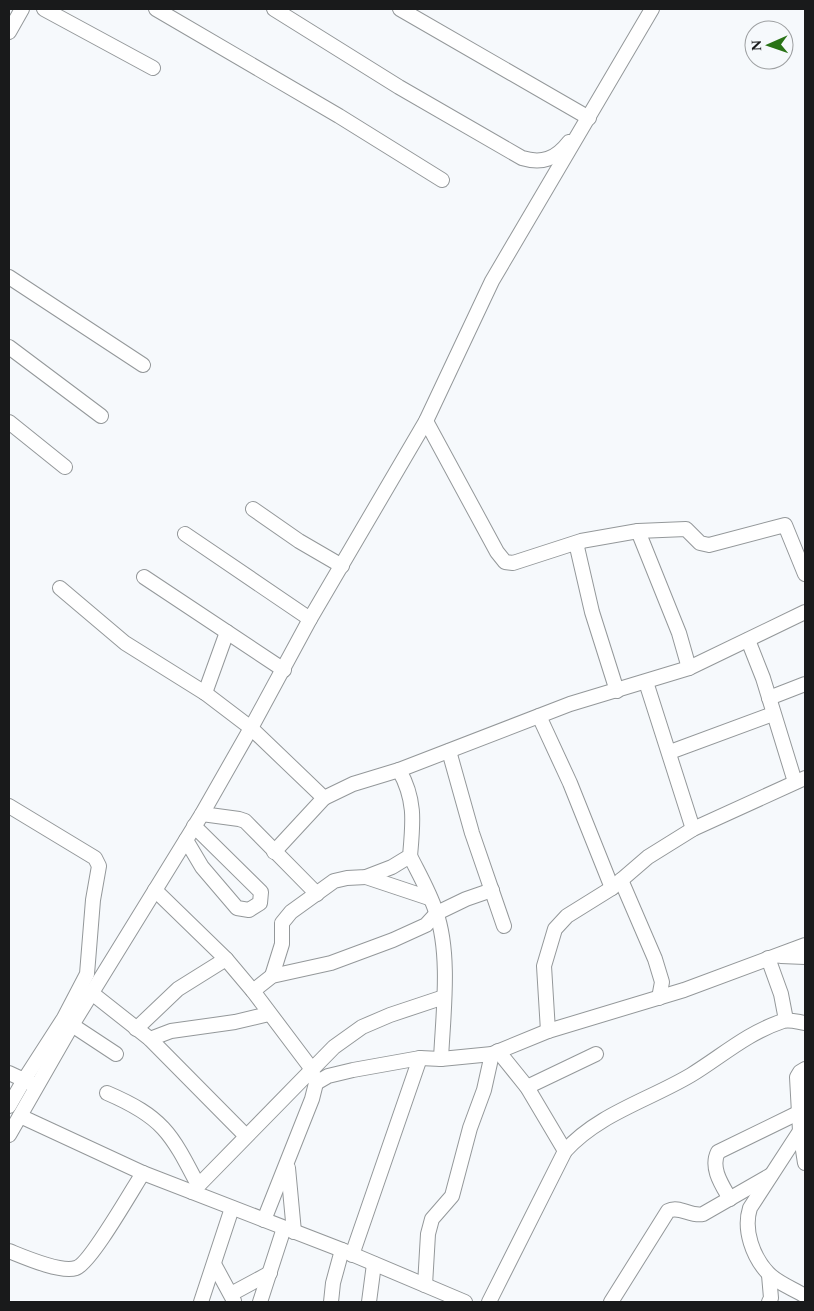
<svg xmlns="http://www.w3.org/2000/svg" width="814" height="1311" viewBox="0 0 814 1311" font-family="Spectral,serif">
<rect width="100%" height="100%" fill="#f6f9fc"/>
<g fill="none" stroke-linecap="round" stroke-linejoin="round">
<g stroke="#94989a" stroke-width="16">
<g id="minor">
<polyline points="44,9 153,68"/>
<polyline points="156,9 339,116 442,180"/>
<path d="M274,9L399,87L522,158C542,164 556,159 569,142"/>
<polyline points="400,9 589,118"/>
<polyline points="9,32 22,9"/>
<polyline points="9,277 143,365"/>
<polyline points="9,347 101,416"/>
<polyline points="426,421 497,552 505,562 513,563 581,541 638,531 686,529 700,543 709,545 785,525 805,574"/>
<polyline points="9,422 65,467"/>
<polyline points="253,509 299,541 342,566"/>
<polyline points="638,531 679,633 689,668"/>
<polyline points="185,534 310,619"/>
<polyline points="579,543 577,547 592,612 617,691"/>
<polyline points="144,577 284,670"/>
<polyline points="60,588 125,643 205,693 251,728 324,798 353,784 399,770 570,704 689,668 805,612"/>
<polyline points="748,640 763,678 795,782"/>
<polyline points="646,682 693,829"/>
<polyline points="205,693 227,632"/>
<polyline points="769,698 805,684"/>
<polyline points="539,716 570,783 612,888"/>
<polyline points="449,751 472,833 504,926"/>
<polyline points="670,752 773,714"/>
<polyline points="9,806 95,858 99,866 93,900 87,974 64,1018 24,1080 9,1073"/>
<polyline points="202,814 239,819 245,821 317,894"/>
<polyline points="186,840 202,867 237,908 249,910 260,903 261,892 194,826"/>
<polyline points="274,852 324,798"/>
<path d="M410,856C419,874 430,893 436,912C451,954 443,1015 441,1059"/>
<polyline points="366,877 429,898"/>
<polyline points="621,880 655,959 662,982 659,998"/>
<polyline points="155,890 226,959 253,991 311,1068 316,1083 312,1099 264,1220"/>
<polyline points="781,956 805,957"/>
<polyline points="768,958 781,994 786,1020"/>
<path d="M272,976L282,944V923L291,912L334,881L347,878L366,877L392,867L410,856C413,823 416,800 399,770"/>
<polyline points="253,991 272,976 331,963 393,940 426,925 437,913 466,899 492,890"/>
<polyline points="93,994 150,1039 246,1136"/>
<polyline points="72,1025 116,1054"/>
<polyline points="136,1029 178,989 226,959"/>
<polyline points="548,1031 544,966 555,929 567,916 612,888 648,857 693,829 805,778"/>
<polyline points="150,1039 171,1031 235,1022 269,1014"/>
<polyline points="498,1051 527,1087 565,1151"/>
<polyline points="805,1069 800,1072 797,1077 800,1131 805,1163"/>
<polyline points="316,1083 328,1076 353,1070 420,1058 441,1059 492,1054 548,1031 684,990 805,945"/>
<polyline points="527,1087 596,1054"/>
<path d="M107,1093C163,1117 171,1133 198,1185"/>
<polyline points="9,1106 24,1080 32,1084"/>
<polyline points="20,1116 143,1173 342,1250 465,1302"/>
<path d="M800,1131L750,1208C743,1230 753,1257 768,1273C777,1283 794,1289 805,1296"/>
<polyline points="9,1135 72,1025 202,814 251,728 310,619 426,421 492,281 652,9"/>
<polyline points="288,1168 294,1232"/>
<polyline points="192,1192 334,1047 362,1027 390,1015 444,997"/>
<path d="M730,1199C722,1185 710,1168 718,1152L800,1112"/>
<path d="M9,1251C24,1257 60,1273 76,1268C90,1264 132,1190 143,1173"/>
<polyline points="352,1255 420,1058"/>
<polyline points="214,1264 234,1301"/>
<polyline points="425,1285 428,1234 432,1219 452,1196 470,1128 484,1090 492,1054"/>
<polyline points="231,1294 270,1273"/>
<polyline points="201,1302 232,1208"/>
<polyline points="260,1302 284,1228"/>
<polyline points="331,1302 333,1283 342,1250"/>
<polyline points="369,1302 374,1264"/>
<path d="M489,1302L565,1151C598,1114 649,1100 691,1075C722,1056 747,1033 783,1021C790,1019 798,1022 805,1023"/>
<path d="M611,1302L668,1211C679,1205 691,1217 703,1214L771,1175"/>
<polyline points="769,1302 771,1298 769,1275"/>
</g>
</g>
<use href="#minor" stroke="#fff" stroke-width="14"/>
</g>
<rect width="814" height="1311" fill="none" stroke="#191a1b" stroke-width="20"/>
<g transform="translate(769 45) rotate(268)"><circle r="24" fill="#f6f9fc" stroke="#9ea0a2"/>
<path d="M0-4L9 19L0 12L-9 19Z" fill="#297316"/>
<text y="-8" font-size="14" font-weight="bold" text-anchor="middle" fill="#191a1b">N</text>
</g>
</svg>
